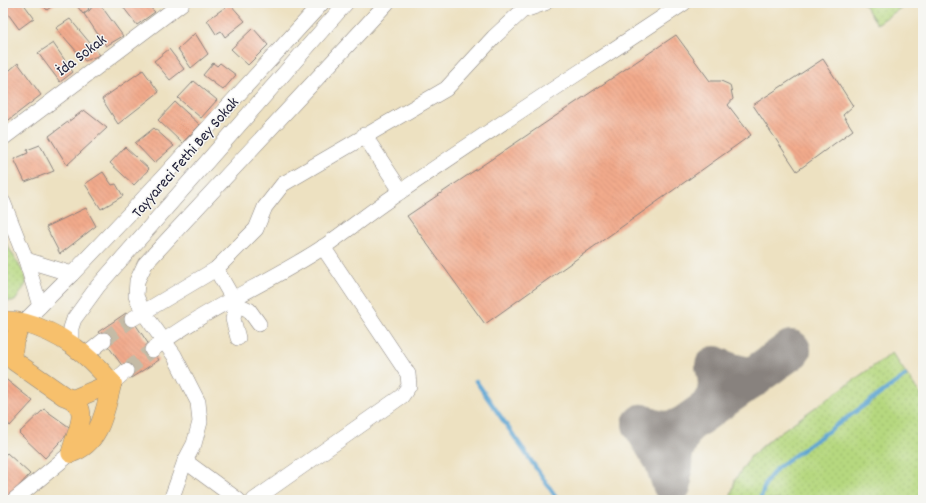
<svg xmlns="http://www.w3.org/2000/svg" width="926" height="503" viewBox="0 0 926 503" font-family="Dekko,sans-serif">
<defs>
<pattern id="grass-dots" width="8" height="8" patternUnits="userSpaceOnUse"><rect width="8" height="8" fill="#b6d87f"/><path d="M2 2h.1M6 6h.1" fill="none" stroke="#9cb96f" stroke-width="1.8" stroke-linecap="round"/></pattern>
<pattern id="building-back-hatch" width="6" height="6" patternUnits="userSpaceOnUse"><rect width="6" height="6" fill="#f2aa8b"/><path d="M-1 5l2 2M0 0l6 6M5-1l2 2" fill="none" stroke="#cf9279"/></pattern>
</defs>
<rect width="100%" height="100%" fill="#f6f6f2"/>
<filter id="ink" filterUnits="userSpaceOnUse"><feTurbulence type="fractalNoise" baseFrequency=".025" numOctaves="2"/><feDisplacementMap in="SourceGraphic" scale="8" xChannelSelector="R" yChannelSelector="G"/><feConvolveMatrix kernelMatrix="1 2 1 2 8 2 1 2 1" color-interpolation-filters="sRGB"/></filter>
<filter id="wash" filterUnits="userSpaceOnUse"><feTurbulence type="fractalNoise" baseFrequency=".012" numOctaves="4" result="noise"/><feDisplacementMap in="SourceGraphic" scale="16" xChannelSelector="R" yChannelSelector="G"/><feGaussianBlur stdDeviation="0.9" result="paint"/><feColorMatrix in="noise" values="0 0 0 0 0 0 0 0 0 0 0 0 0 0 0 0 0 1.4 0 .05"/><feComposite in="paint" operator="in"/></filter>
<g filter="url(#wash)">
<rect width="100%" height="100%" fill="#ede1c1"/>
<g fill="url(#grass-dots)" stroke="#6c7d5d">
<polygon points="863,3 908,3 877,24"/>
<polygon points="3,238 26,277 26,284 15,301 3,301"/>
<polygon points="892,353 923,398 923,500 730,500 735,480 751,456 772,438"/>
</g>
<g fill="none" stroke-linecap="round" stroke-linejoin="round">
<g stroke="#5aa3d1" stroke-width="4.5">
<polyline points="476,381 558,500"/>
<polyline points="760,500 766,482 777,468 905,376"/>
</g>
<g stroke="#88827e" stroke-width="40">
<path d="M713,405C719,391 719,380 715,366C728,373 740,376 755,377"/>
<polyline points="671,479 673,452 684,426 791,350"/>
<path d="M672,484L664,460L642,424C657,431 669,434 684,426"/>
</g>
</g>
<g id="blocks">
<g fill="url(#building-back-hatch)">
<polygon points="3,3 23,3 34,18 19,29 3,7"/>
<polygon points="41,3 56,3 47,10"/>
<polygon points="75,3 84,3 89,9 83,14"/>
<polygon points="94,3 99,3 123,36 106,46 84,14 90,10"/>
<polygon points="120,3 145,3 155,12 137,25"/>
<polygon points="230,4 245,21 225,37 221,31 216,34 207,20"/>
<polygon points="70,19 100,55 85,61 56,28"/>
<polygon points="253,28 268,45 248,65 231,49"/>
<polygon points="195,33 208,54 191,68 178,49"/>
<polygon points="676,35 710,81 721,81 730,85 733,99 728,105 751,135 485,324 407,216"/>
<polygon points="53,43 73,72 60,82 38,53"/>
<polygon points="169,49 184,69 170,80 154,61"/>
<polygon points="823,59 853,106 843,115 853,130 797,171 753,105"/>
<polygon points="18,63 41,95 5,123 3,119 3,76"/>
<polygon points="213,63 217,66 220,63 236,75 223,90 203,75"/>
<polygon points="143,70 159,92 118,124 102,99"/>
<polygon points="194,81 217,100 201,118 178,98"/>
<polygon points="175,102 200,125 182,143 158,120"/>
<polygon points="84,110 107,128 67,165 49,136"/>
<polygon points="154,128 174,146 154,163 135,143"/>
<polygon points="40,145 54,171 25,182 14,159 28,153 27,150"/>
<polygon points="125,147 149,169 134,185 110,163"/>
<polygon points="103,172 112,185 116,184 123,196 101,209 85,184"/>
<polygon points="86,208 96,226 60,254 46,227"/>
<polygon points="126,313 132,319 159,360 131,378 98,332"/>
<polygon points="3,377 33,401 10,426 3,417"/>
<polygon points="44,409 72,429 45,458 19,433"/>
<polygon points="7,453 30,474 6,500 3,500 3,457"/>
</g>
</g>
</g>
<g filter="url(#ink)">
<use href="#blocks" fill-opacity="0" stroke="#88827e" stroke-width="1"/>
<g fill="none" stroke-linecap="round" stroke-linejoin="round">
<g stroke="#c4bba6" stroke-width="15" stroke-dasharray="15 8" stroke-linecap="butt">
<polyline points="104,340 132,319"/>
<polyline points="126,371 152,350"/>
</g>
<g stroke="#88827e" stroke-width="16">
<g id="minor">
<polyline points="364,135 401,191"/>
<polyline points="3,138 182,3"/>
<polyline points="3,202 26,260 40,306"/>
<polyline points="26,260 72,274"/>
<polyline points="216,269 236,304 249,310 259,324"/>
<polyline points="236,304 233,319 238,338"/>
<polyline points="132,319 216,269 256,229 265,207 283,184 446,89 494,37 522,11 545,3"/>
<polyline points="23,323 72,274 131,212 322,3"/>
<polyline points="71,345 71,328 74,319 98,286 346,3"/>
<path d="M152,350C204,309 267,284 322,248C347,231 371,211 397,194C491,129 588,67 684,3"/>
<polyline points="87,354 104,340"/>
<polyline points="112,383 126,371"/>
<polyline points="185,461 238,500"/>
<polyline points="14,500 71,453"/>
<polyline points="171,500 185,461 194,444 200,422 198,402 174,355 143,312 136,296 137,281 145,264 387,3"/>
<polyline points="254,500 402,396 409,386 408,374 323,247"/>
</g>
</g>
<g stroke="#88827e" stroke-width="20">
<g id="major">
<path d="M3,320C10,322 17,321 24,323C62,333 87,354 112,383"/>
<path d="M23,323C15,334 11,347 14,361L64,396C95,406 75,433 71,453"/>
<polyline points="74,399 112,383"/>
<path d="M71,453C101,443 105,410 112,383"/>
</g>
</g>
<use href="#minor" stroke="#fff" stroke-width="15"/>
<use href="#major" stroke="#f7c06c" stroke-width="19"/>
</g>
</g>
<g text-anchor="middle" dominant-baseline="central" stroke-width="3" stroke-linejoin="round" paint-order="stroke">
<g font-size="16" fill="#22223b" stroke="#f6f6f2">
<text transform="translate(82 56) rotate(-37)">İda Sokak</text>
<text transform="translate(186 158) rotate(-49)">Tayyareci Fethi Bey Sokak</text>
</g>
</g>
<rect width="926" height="503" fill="none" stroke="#f6f6f2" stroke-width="16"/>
</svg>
